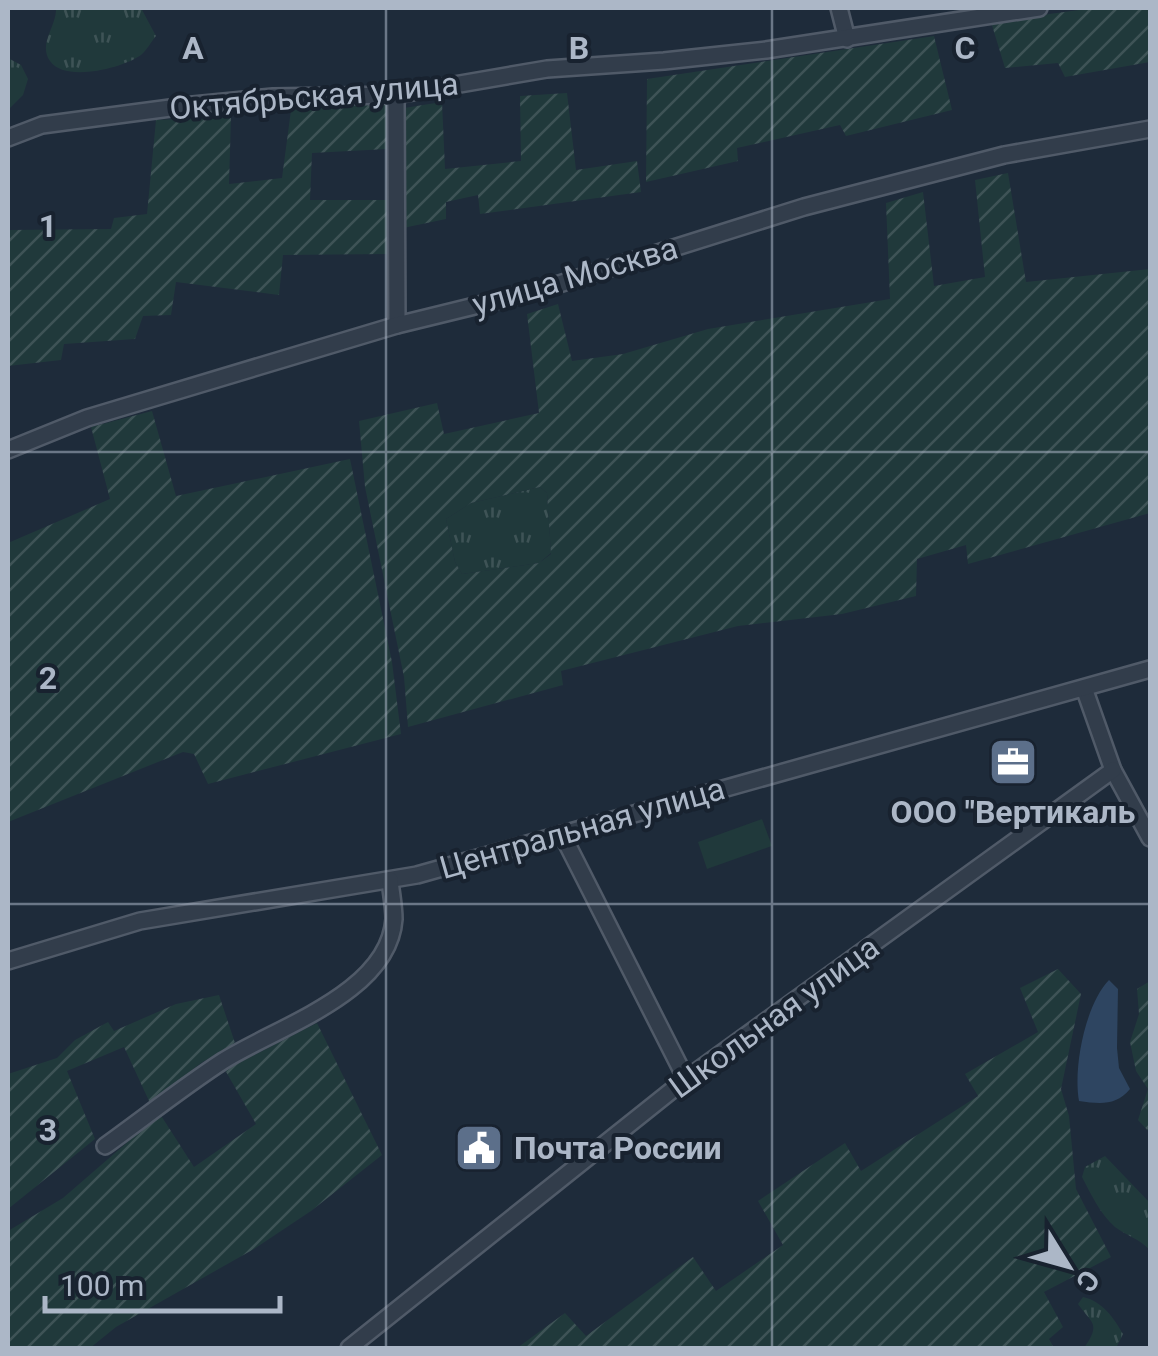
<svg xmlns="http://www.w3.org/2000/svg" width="1158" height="1356" viewBox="0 0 1158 1356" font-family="Roboto,sans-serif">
<defs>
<pattern id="grass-tufts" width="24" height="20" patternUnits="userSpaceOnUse" patternTransform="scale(2.5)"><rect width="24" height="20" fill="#20393b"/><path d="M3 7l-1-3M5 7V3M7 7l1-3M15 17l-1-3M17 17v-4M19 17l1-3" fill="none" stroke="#3e5356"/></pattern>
<pattern id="garden-furrows" width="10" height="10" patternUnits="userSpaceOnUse" patternTransform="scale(2.5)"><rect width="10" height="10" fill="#20393b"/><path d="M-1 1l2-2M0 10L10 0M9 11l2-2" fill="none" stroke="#3e5356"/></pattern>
</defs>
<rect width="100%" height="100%" fill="#1e2b3a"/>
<g fill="url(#grass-tufts)">
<path d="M56,8H141L156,36C151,42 147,50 141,55C123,68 65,83 50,61C38,43 57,26 56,8Z"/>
<polygon points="8,58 21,65 28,79 23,95 8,110"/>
<polygon points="540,487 547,493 551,553 539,563 462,574 455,562 446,519 471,503"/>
<path d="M1105,1156L1150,1203V1250C1138,1238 1127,1236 1115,1227C1100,1214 1091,1194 1082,1177L1085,1167Z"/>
<path d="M1083,1297C1102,1301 1114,1318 1123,1334L1116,1348H1084C1102,1323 1091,1323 1078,1304Z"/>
</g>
<polygon fill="#20393b" points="762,819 772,846 707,869 698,842"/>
<g fill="url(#garden-furrows)" fill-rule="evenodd">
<polygon points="1094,8 1150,8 1150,62 1065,77 1058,63 1005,68 991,22"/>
<polygon points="934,36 952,110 846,136 840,125 737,148 738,161 646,182 647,79"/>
<polygon points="567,93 576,170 637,161 641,192 480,214 478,195 446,202 446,219 403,228 404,108 442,102 445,169 521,161 520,96"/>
<polygon points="387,103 387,149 312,153 310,200 388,200 389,254 283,255 279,295 176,282 171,315 143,316 135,339 64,344 61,360 8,366 8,230 111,229 114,218 147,214 156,120 231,117 229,184 282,178 291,110"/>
<path d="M1008,173L1026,282L1150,269V513L968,564L966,545L917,559L916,596L842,614L738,626L561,671L563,685L408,727L404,677L365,487L359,421L437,403L444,434L539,413L527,314L558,304L572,361L623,354L708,329L890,299L886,203L923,192L934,286L985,277L975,180ZM540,487L547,493L551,554L539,563L462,574L455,562L446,519L471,503Z"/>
<polygon points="152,411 176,496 350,459 392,662 401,734 208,784 194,754 183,752 8,822 8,543 110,499 91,427"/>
<polygon points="1058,969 1081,994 1061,1089 1069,1116 1076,1189 1111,1257 1044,1292 1063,1327 1049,1339 1054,1348 517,1348 565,1313 586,1336 693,1257 716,1291 783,1245 758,1201 845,1143 861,1171 978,1096 965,1074 1038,1032 1020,988"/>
<polygon points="1150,981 1150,1133 1138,1120 1148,1089 1136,1071 1130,1042 1139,1014 1137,989"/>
<polygon points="219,995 235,1043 201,1063 150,1103 124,1047 67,1071 95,1139 8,1209 8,1074 57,1058 75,1040 108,1022 114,1031 176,1004"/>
<polygon points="317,1023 382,1155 311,1211 254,1249 116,1327 90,1348 8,1348 8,1231 63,1198 160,1114 194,1167 256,1124 225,1070"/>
</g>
<path fill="#2e4561" d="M1109,980L1118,989L1117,1048L1119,1068L1130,1089C1116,1106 1100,1104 1079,1101C1073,1068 1085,1005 1109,980Z"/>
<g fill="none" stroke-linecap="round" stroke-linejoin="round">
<g stroke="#505a68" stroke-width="20">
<g id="street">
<polyline points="839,8 847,39"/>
<polyline points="396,95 397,325"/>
<polyline points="8,138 42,125 193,105 273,97 396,95 547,69 664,61 766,50 1039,8"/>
<polyline points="8,450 87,418 397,325 540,290 804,207 1004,155 1150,129"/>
<polyline points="1084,688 1113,770 1150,838"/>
<polyline points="562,834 686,1079"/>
<polyline points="8,961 140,921 417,875 1150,669"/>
<path d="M105,1146C144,1118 183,1087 223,1061C277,1027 389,993 394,919C394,906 391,892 390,880"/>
<polyline points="349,1348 686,1079 1113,770"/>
</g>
</g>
<use href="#street" stroke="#323d4b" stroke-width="15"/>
</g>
<path fill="none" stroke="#acb7c7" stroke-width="2.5" stroke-opacity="0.55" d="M386,8V1348M772,8V1348M8,452H1150M8,904H1150"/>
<defs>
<g id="office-square" transform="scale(2.5)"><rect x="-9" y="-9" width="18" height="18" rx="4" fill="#5c6f8a" stroke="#18222f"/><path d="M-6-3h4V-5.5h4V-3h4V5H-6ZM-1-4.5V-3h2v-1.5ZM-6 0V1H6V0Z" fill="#fff"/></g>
<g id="civic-square" transform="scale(2.5)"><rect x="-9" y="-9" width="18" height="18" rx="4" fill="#5c6f8a" stroke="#18222f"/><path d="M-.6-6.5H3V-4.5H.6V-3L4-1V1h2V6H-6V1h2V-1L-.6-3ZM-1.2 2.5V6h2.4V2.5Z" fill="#fff"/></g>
</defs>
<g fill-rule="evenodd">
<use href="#office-square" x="1013" y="762"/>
<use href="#civic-square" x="479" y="1148"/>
</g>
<g text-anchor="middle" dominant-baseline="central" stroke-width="8" stroke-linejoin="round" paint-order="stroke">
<g font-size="32" fill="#acb7c7" stroke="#18222f">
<text transform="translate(314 96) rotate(-5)">Октябрьская улица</text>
<text transform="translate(575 276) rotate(-16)">улица Москва</text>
<text transform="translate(582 828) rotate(-16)">Центральная улица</text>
<text transform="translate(774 1017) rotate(-36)">Школьная улица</text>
</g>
<g font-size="32" font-weight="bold" fill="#acb7c7" stroke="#18222f">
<text x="1013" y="812">ООО "Вертикаль</text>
<text x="514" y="1148" text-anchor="start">Почта России</text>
</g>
</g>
<g font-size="32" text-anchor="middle" font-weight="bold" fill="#acb7c7" stroke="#18222f" stroke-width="8" stroke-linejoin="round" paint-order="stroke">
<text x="193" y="59">A</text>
<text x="579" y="59">B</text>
<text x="965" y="59">C</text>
<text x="48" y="237">1</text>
<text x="48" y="689">2</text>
<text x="48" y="1141">3</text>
</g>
<rect width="1158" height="1356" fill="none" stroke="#acb7c7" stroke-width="20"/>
<g transform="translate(1068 1266) rotate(127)" stroke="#18222f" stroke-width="8" paint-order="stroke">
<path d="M0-8L18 38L0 25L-18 38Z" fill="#acb7c7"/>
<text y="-15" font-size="28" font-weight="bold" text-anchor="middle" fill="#acb7c7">С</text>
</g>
<path d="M45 1296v15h235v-15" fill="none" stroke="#acb7c7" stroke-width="5"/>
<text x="60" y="1296" font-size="30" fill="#acb7c7" stroke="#18222f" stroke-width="8" paint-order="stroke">100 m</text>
</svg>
